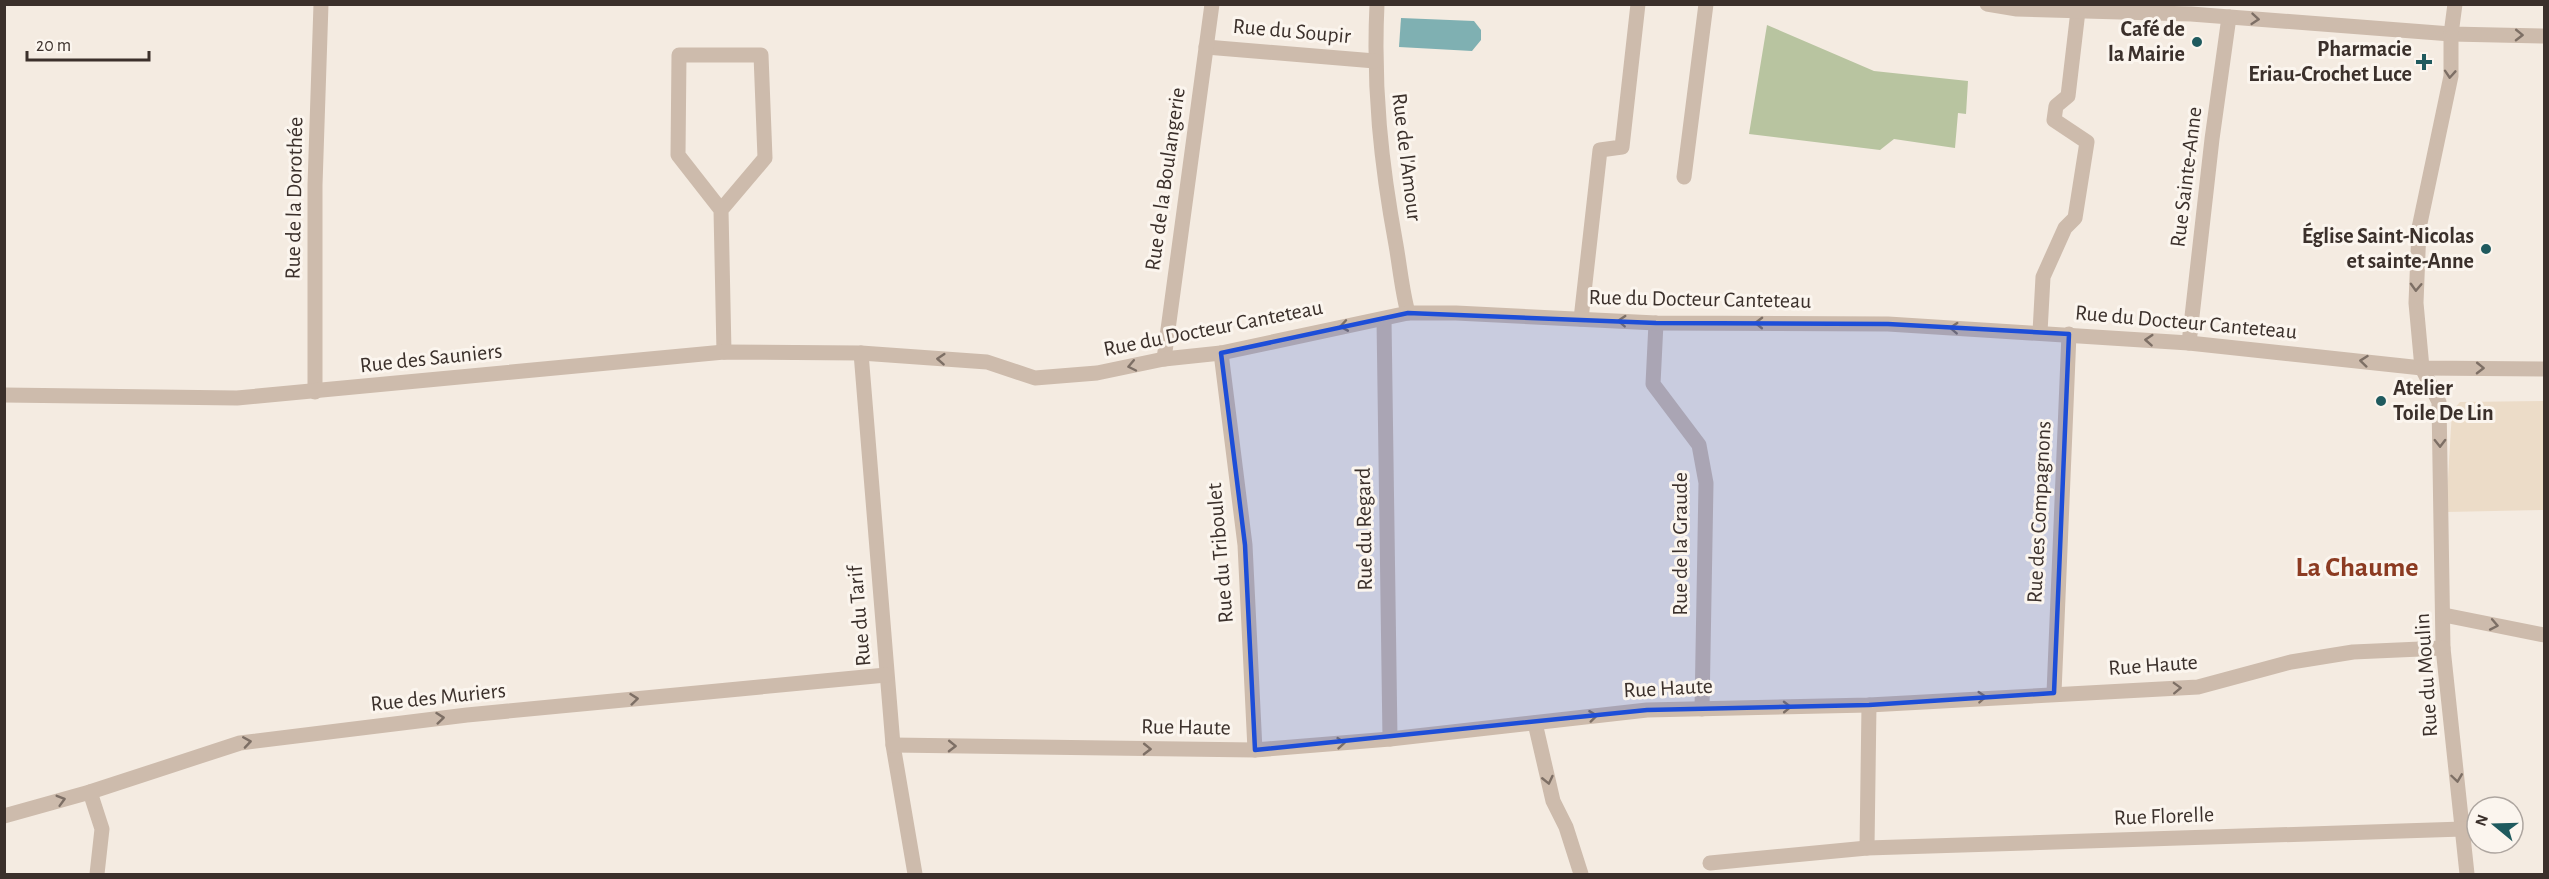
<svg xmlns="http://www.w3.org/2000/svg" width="2549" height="879" viewBox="0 0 2549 879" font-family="'Alegreya Sans',sans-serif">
<rect width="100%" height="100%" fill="#f4ebe1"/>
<polygon fill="#b8c4a0" points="1767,25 1874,71 1968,81 1966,114 1958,113 1955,148 1894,139 1880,150 1749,134"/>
<polygon fill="#ecdcc8" points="2544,401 2544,510 2446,512 2452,411 2460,402"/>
<polygon fill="#7fb0b2" points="1401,18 1474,21 1481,30 1481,40 1472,51 1399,47"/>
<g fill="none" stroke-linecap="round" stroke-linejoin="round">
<g stroke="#cdbbac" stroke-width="15">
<path d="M1377,4C1373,88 1381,164 1396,245C1400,268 1402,291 1408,313"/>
<polyline points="1206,47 1375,61"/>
<polyline points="1581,319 1600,150 1622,147 1638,4"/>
<polyline points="1656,323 1653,384 1699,445 1706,483 1702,709"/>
<polyline points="2040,332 2043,277 2065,228 2075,218 2087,142 2054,120 2056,106 2068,96 2078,11"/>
<polyline points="2189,343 2212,139 2229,17"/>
<polyline points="1221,353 1245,545 1255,750"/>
<polyline points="2054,693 2069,334"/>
</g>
<g stroke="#cdbbac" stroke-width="15">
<polyline points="1987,4 2017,9 2191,14 2451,34 2544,36"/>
<polyline points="2455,4 2451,34 2451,76 2419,228 2416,303 2422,368 2439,402 2443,648 2467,874"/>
<polyline points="1684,177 1706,4"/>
<polyline points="721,210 765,158 761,55 679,55 678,155 721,210 724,352"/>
<polyline points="1384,319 1390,739"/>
<polyline points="861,353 893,745 915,874"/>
<polyline points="1164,359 1212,4"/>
<polyline points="315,392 315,185 321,4"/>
<polyline points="4,395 237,398 724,352 861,353 987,362 1035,378 1097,373 1164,359 1221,353 1408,313 1456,313 1656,323 1888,324 2189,343 2422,368 2544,369"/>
<polyline points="2444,615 2544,635"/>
<polyline points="1535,723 1553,801 1566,827 1581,874"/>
<polyline points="893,745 1255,750 1390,739 1647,710 1869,705 2198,687 2291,662 2353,652 2443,648"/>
<polyline points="90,792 102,829 97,874"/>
<polyline points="4,816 90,792 240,743 467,715 886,675"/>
<polyline points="1867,848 1869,705"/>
<polyline points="1710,863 1867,848 2463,829"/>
</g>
</g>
<defs><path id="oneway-chevron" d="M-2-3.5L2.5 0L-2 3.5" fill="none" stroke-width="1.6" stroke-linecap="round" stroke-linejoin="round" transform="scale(1.5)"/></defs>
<g stroke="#7d6f65">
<use href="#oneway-chevron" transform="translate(2255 19) rotate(5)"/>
<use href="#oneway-chevron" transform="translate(2519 35) rotate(1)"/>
<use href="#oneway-chevron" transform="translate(2450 74) rotate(94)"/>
<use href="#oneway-chevron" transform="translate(2416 287) rotate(92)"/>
<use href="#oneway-chevron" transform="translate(1622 321) rotate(-177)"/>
<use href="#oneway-chevron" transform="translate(1759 323) rotate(-179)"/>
<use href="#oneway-chevron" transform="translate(1344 326) rotate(170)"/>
<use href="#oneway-chevron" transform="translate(1954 328) rotate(-177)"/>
<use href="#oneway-chevron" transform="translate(2149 340) rotate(-176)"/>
<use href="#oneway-chevron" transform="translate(941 359) rotate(-176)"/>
<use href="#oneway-chevron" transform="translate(2364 361) rotate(-174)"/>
<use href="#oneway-chevron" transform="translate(1132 366) rotate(168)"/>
<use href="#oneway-chevron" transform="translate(2480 368) rotate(1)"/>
<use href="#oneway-chevron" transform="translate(2440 443) rotate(89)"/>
<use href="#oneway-chevron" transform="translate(2494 625) rotate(11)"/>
<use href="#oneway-chevron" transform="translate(2177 688) rotate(-2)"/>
<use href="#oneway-chevron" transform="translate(1982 697) rotate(-4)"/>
<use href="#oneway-chevron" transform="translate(634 699) rotate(-6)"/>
<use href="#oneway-chevron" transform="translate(1787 707) rotate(-1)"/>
<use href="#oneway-chevron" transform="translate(1593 716) rotate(-7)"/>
<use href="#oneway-chevron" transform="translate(440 718) rotate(-6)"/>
<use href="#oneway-chevron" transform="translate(247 742) rotate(-9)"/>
<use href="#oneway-chevron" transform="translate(1341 743) rotate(-5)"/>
<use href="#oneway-chevron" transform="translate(952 746) rotate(1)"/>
<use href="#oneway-chevron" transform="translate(1147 749) rotate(1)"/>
<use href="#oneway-chevron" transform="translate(2457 778) rotate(82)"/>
<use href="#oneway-chevron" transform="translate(1548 780) rotate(77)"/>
<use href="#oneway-chevron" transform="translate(61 800) rotate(-16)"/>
</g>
<path fill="#1d4ed8" fill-opacity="0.2" stroke="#1d4ed8" stroke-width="4.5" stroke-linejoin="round" d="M1408,313L1656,323L1888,324L2069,334L2054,693L1869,705L1647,710L1255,750L1245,545L1221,353Z"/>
<g fill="#1f5a5e" stroke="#fbf5ee" stroke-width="2">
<circle cx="2197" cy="42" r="6"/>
<path d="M2421 53h6v6h6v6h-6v6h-6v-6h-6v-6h6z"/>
<circle cx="2486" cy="249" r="6"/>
<circle cx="2381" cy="401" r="6"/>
</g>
<g text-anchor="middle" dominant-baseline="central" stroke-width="6" stroke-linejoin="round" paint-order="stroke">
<g font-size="22" font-weight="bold" fill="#3b302b" stroke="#fbf5ee" text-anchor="end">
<text x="2185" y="29">Café de<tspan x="2185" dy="25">la Mairie</tspan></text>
<text x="2412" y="49">Pharmacie<tspan x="2412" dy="25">Eriau-Crochet Luce</tspan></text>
<text x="2474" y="236">Église Saint-Nicolas<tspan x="2474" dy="25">et sainte-Anne</tspan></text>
<text x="2393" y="388" text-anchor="start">Atelier<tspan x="2393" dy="25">Toile De Lin</tspan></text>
</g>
<g font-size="22" fill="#3b302b" stroke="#fbf5ee">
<text transform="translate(1292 31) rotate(5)">Rue du Soupir</text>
<text transform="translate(1407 157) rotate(83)">Rue de l'Amour</text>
<text transform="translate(2186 177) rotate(-83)">Rue Sainte-Anne</text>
<text transform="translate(1165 179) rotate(-82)">Rue de la Boulangerie</text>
<text transform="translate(294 198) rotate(-89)">Rue de la Dorothée</text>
<text transform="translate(1700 299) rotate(1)">Rue du Docteur Canteteau</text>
<text transform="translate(2186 322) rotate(5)">Rue du Docteur Canteteau</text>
<text transform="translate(1213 328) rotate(-11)">Rue du Docteur Canteteau</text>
<text transform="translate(431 358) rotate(-6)">Rue des Sauniers</text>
<text transform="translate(2039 512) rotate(-87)">Rue des Compagnons</text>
<text transform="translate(1364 529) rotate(-91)">Rue du Regard</text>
<text transform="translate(1680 544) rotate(-90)">Rue de la Graude</text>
<text transform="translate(1220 553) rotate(-95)">Rue du Triboulet</text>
<text transform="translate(859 616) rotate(-95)">Rue du Tarif</text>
<text transform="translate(2153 665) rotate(-4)">Rue Haute</text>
<text transform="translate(2426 675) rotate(-94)">Rue du Moulin</text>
<text transform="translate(1668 688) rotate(-3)">Rue Haute</text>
<text transform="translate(438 697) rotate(-6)">Rue des Muriers</text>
<text transform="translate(1186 727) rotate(1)">Rue Haute</text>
<text transform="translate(2164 816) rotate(-2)">Rue Florelle</text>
</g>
<g font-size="28" font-weight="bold" fill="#8c3b22" stroke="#fbf5ee">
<text x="2357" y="568">La Chaume</text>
</g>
</g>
<rect width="2549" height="879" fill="none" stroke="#3b302b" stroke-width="12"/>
<g transform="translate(2495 825) rotate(289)"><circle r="28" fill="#fbf5ee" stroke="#aea6a0" stroke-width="1.5"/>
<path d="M0-4.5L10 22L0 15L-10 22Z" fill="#1f5a5e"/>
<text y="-9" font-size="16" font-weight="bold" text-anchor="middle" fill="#3b302b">N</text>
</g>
<path d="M27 51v9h122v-9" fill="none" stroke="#3b302b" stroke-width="3"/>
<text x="36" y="51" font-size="18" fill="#3b302b" stroke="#fbf5ee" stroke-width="4.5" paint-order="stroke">20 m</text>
</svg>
